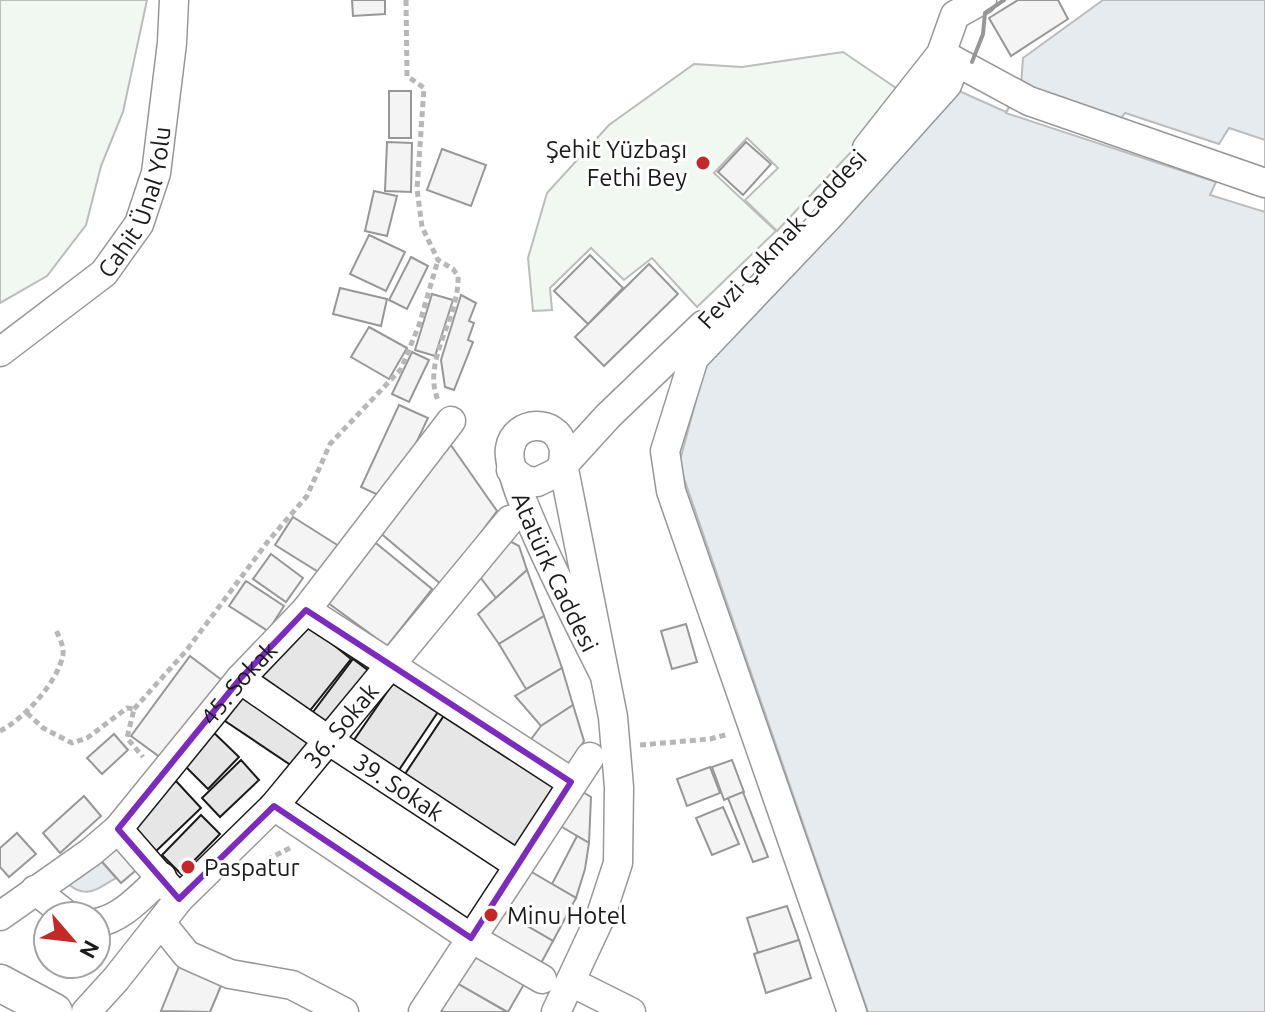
<svg xmlns="http://www.w3.org/2000/svg" width="1265" height="1012" viewBox="0 0 1265 1012" font-family="Ubuntu,sans-serif">
<rect width="100%" height="100%" fill="#fff"/>
<g fill="#e0efe3" stroke="#6a6a6a" stroke-width="2">
<polygon points="0,0 147,0 123,112 101,166 86,225 47,276 0,303"/>
<polygon points="843,52 896,88 851,152 777,231 745,200 778,168 747,138 714,173 776,231 697,307 652,258 624,280 591,248 550,288 552,310 533,311 528,258 547,193 609,125 694,64 742,67"/>
</g>
<g fill="#c6d2dc" stroke="#6a6a6a" stroke-width="2">
<polygon points="1103,0 1265,0 1265,1012 868,1012 679,464 707,359 957,90 1006,112 1021,85 1023,58"/>
<path d="M96,855L116,878C93,892 84,900 62,879Z"/>
</g>
<polygon fill="#fff" stroke="#6a6a6a" stroke-width="2" points="1021,85 1119,121 1125,113 1219,144 1229,128 1265,140 1265,212 1210,195 1216,182 1006,113"/>
<g fill="#e6e6e6" stroke="#1a1a1a" stroke-width="2">
<polygon points="352,0 385,0 385,14 353,16"/>
<polygon points="1018,0 1058,0 1068,19 1011,56 989,18"/>
<rect x="389" y="91" width="22" height="47"/>
<polygon points="387,142 412,143 411,192 385,191"/>
<polygon points="746,142 771,164 743,195 718,172"/>
<polygon points="442,149 486,165 471,206 427,190"/>
<polygon points="374,191 397,196 387,236 365,231"/>
<polygon points="369,235 405,252 386,291 350,274"/>
<polygon points="590,255 623,288 588,324 554,291"/>
<polygon points="411,257 428,266 407,309 389,300"/>
<polygon points="649,264 678,294 604,366 575,337"/>
<polygon points="340,288 387,299 381,326 333,314"/>
<polygon points="432,294 453,300 435,356 415,350"/>
<polygon points="461,295 476,303 469,321 474,323 468,340 473,342 454,390 445,387 441,360"/>
<polygon points="369,327 407,348 389,379 351,357"/>
<polygon points="412,352 429,360 409,402 392,394"/>
<polygon points="399,405 428,418 389,500 361,487"/>
<polygon points="448,441 497,511 442,585 378,531"/>
<polygon points="293,517 342,548 325,576 275,545"/>
<polygon points="371,539 432,589 387,646 324,600"/>
<polygon points="508,540 519,546 527,570 496,598 477,573"/>
<polygon points="271,554 303,578 286,602 253,579"/>
<polygon points="527,570 544,616 499,644 478,614"/>
<polygon points="246,581 284,606 268,631 229,606"/>
<polygon points="544,616 562,668 526,689 499,644"/>
<polygon points="304,621 351,659 308,713 260,676"/>
<polygon points="686,624 697,662 672,669 661,631"/>
<polygon points="190,656 223,681 164,760 131,736"/>
<polygon points="353,659 373,674 327,735 307,720"/>
<polygon points="562,668 573,705 541,726 515,696"/>
<polygon points="396,679 440,709 399,770 354,740"/>
<polygon points="244,693 313,739 295,768 225,721"/>
<polygon points="573,705 584,741 566,772 526,746 541,726"/>
<polygon points="449,708 560,782 517,848 405,774"/>
<polygon points="208,727 239,757 208,789 177,758"/>
<polygon points="114,734 128,750 102,774 87,758"/>
<polygon points="241,760 259,780 220,817 202,798"/>
<polygon points="732,760 744,792 724,800 712,767"/>
<polygon points="710,767 720,793 687,806 677,779"/>
<polygon points="176,781 201,808 153,854 127,827"/>
<polygon points="573,786 591,797 589,843 552,821"/>
<polygon points="743,792 768,857 753,862 728,798"/>
<polygon points="84,796 101,816 60,853 43,833"/>
<polygon points="723,807 739,844 712,855 696,818"/>
<polygon points="201,815 220,834 181,874 162,855"/>
<polygon points="17,833 36,854 9,877 0,867 0,848"/>
<polygon points="577,836 589,843 585,869 576,898 552,884"/>
<polygon points="116,837 141,866 121,883 96,855"/>
<polygon points="523,867 576,898 553,941 498,909"/>
<polygon points="787,906 799,940 758,953 747,918"/>
<polygon points="498,909 553,941 540,965 484,933"/>
<polygon points="799,940 811,978 766,993 754,954"/>
<polygon points="472,948 527,979 508,1012 453,981"/>
<polygon points="180,964 223,981 210,1012 161,1011"/>
<polygon points="453,981 507,1012 444,1012 438,1009"/>
</g>
<g fill="none" stroke-linecap="round" stroke-linejoin="round">
<g stroke="#1a1a1a" stroke-width="31">
<g id="minor">
<polyline points="942,54 1029,101 1265,183"/>
<polyline points="867,148 941,54 955,15 982,0"/>
<path id="s1" d="M0,352L104,273L139,224L156,173L172,43L174,0"/>
<polyline points="511,470 525,480 537,482 556,473 608,416 703,325"/>
<polyline points="306,610 571,782"/>
<path id="s2" d="M240,679L328,740L518,865"/>
<polyline points="274,806 471,938 542,979"/>
<polyline points="118,829 179,899"/>
<polyline points="35,890 68,916"/>
<path id="s3" d="M0,916L91,852L118,829L240,679L306,610L451,421"/>
<path d="M96,923C123,918 142,895 162,877"/>
<polyline points="161,923 187,955 230,974 292,985 344,1012"/>
<polyline points="571,982 631,1012"/>
<path id="s4" d="M86,1012L116,979L179,899L274,806L510,520"/>
<polyline points="423,1012 590,757"/>
<path id="s5" d="M556,1012L600,918L618,863L619,787L613,717L563,464C563,459 565,451 563,446C556,418 515,420 510,448C503,480 585,635 604,674"/>
<polyline points="852,1012 671,491 665,451 694,358 832,213 947,85 956,62"/>
</g>
</g>
<g stroke="#1a1a1a" stroke-width="39">
<polyline id="major" points="0,983 54,1012"/>
</g>
<g stroke="#5f5f5f" stroke-width="5" stroke-dasharray="6 4" stroke-linecap="butt">
<path d="M406,0L407,76L424,88L417,189L422,227L438,260L453,269L458,276C460,317 421,361 438,400"/>
<polyline points="134,709 186,651 269,540 307,496 330,444 401,369 419,325 438,260"/>
<polyline points="27,713 43,728 72,743 87,738 127,708 134,709 127,738 143,757"/>
<path d="M0,731C23,720 59,681 63,654C64,646 59,637 56,630"/>
<polyline points="640,745 710,739 729,734"/>
<polyline points="249,869 290,848"/>
</g>
<use href="#minor" stroke="#fff" stroke-width="28"/>
<use href="#major" stroke="#fff" stroke-width="36"/>
<polyline stroke="#1a1a1a" stroke-width="4" points="972,62 983,34 985,13 1004,0"/>
</g>
<path d="M0 0H1265V1012H0ZM306,610L571,782L471,938L274,806L179,899L118,829L240,679Z" fill="#fff" fill-opacity=".55" fill-rule="evenodd"/>
<path fill="none" stroke="#7b2cbf" stroke-width="6" stroke-linejoin="round" d="M306,610L571,782L471,938L274,806L179,899L118,829L240,679Z"/>
<g fill="#c62828" stroke="#fff" stroke-width="3">
<circle cx="703" cy="163" r="8"/>
<circle cx="188" cy="867" r="8"/>
<circle cx="491" cy="915" r="8"/>
</g>
<g text-anchor="middle" dominant-baseline="central" stroke-width="6" stroke-linejoin="round" paint-order="stroke">
<g font-size="24" fill="#1a1a1a" stroke="#fff" text-anchor="start">
<text x="687" y="149" text-anchor="end">Şehit Yüzbaşı<tspan x="687" dy="28">Fethi Bey</tspan></text>
<text x="204" y="867">Paspatur</text>
<text x="507" y="915">Minu Hotel</text>
</g>
<g font-size="24" fill="#1a1a1a" stroke="#fff">
<text stroke="none"><textPath href="#s1" startOffset="210">Cahit Ünal Yolu</textPath></text>
<text transform="translate(782 239) rotate(-47)">Fevzi Çakmak Caddesi</text>
<text stroke="none"><textPath href="#s5" startOffset="790">Atatürk Caddesi</textPath></text>
<text stroke="none"><textPath href="#s3" startOffset="336">45. Sokak</textPath></text>
<text stroke="none"><textPath href="#s4" startOffset="384">36. Sokak</textPath></text>
<text stroke="none"><textPath href="#s2" startOffset="192">39. Sokak</textPath></text>
</g>
</g>
<g transform="translate(72 940) rotate(118)"><circle r="38" fill="#ffffff" stroke="#a3a3a3" stroke-width="2"/>
<path d="M0-6L14 30L0 20L-14 30Z" fill="#c62828"/>
<text y="-12" font-size="22" font-weight="bold" text-anchor="middle" fill="#1a1a1a">N</text>
</g>
</svg>
